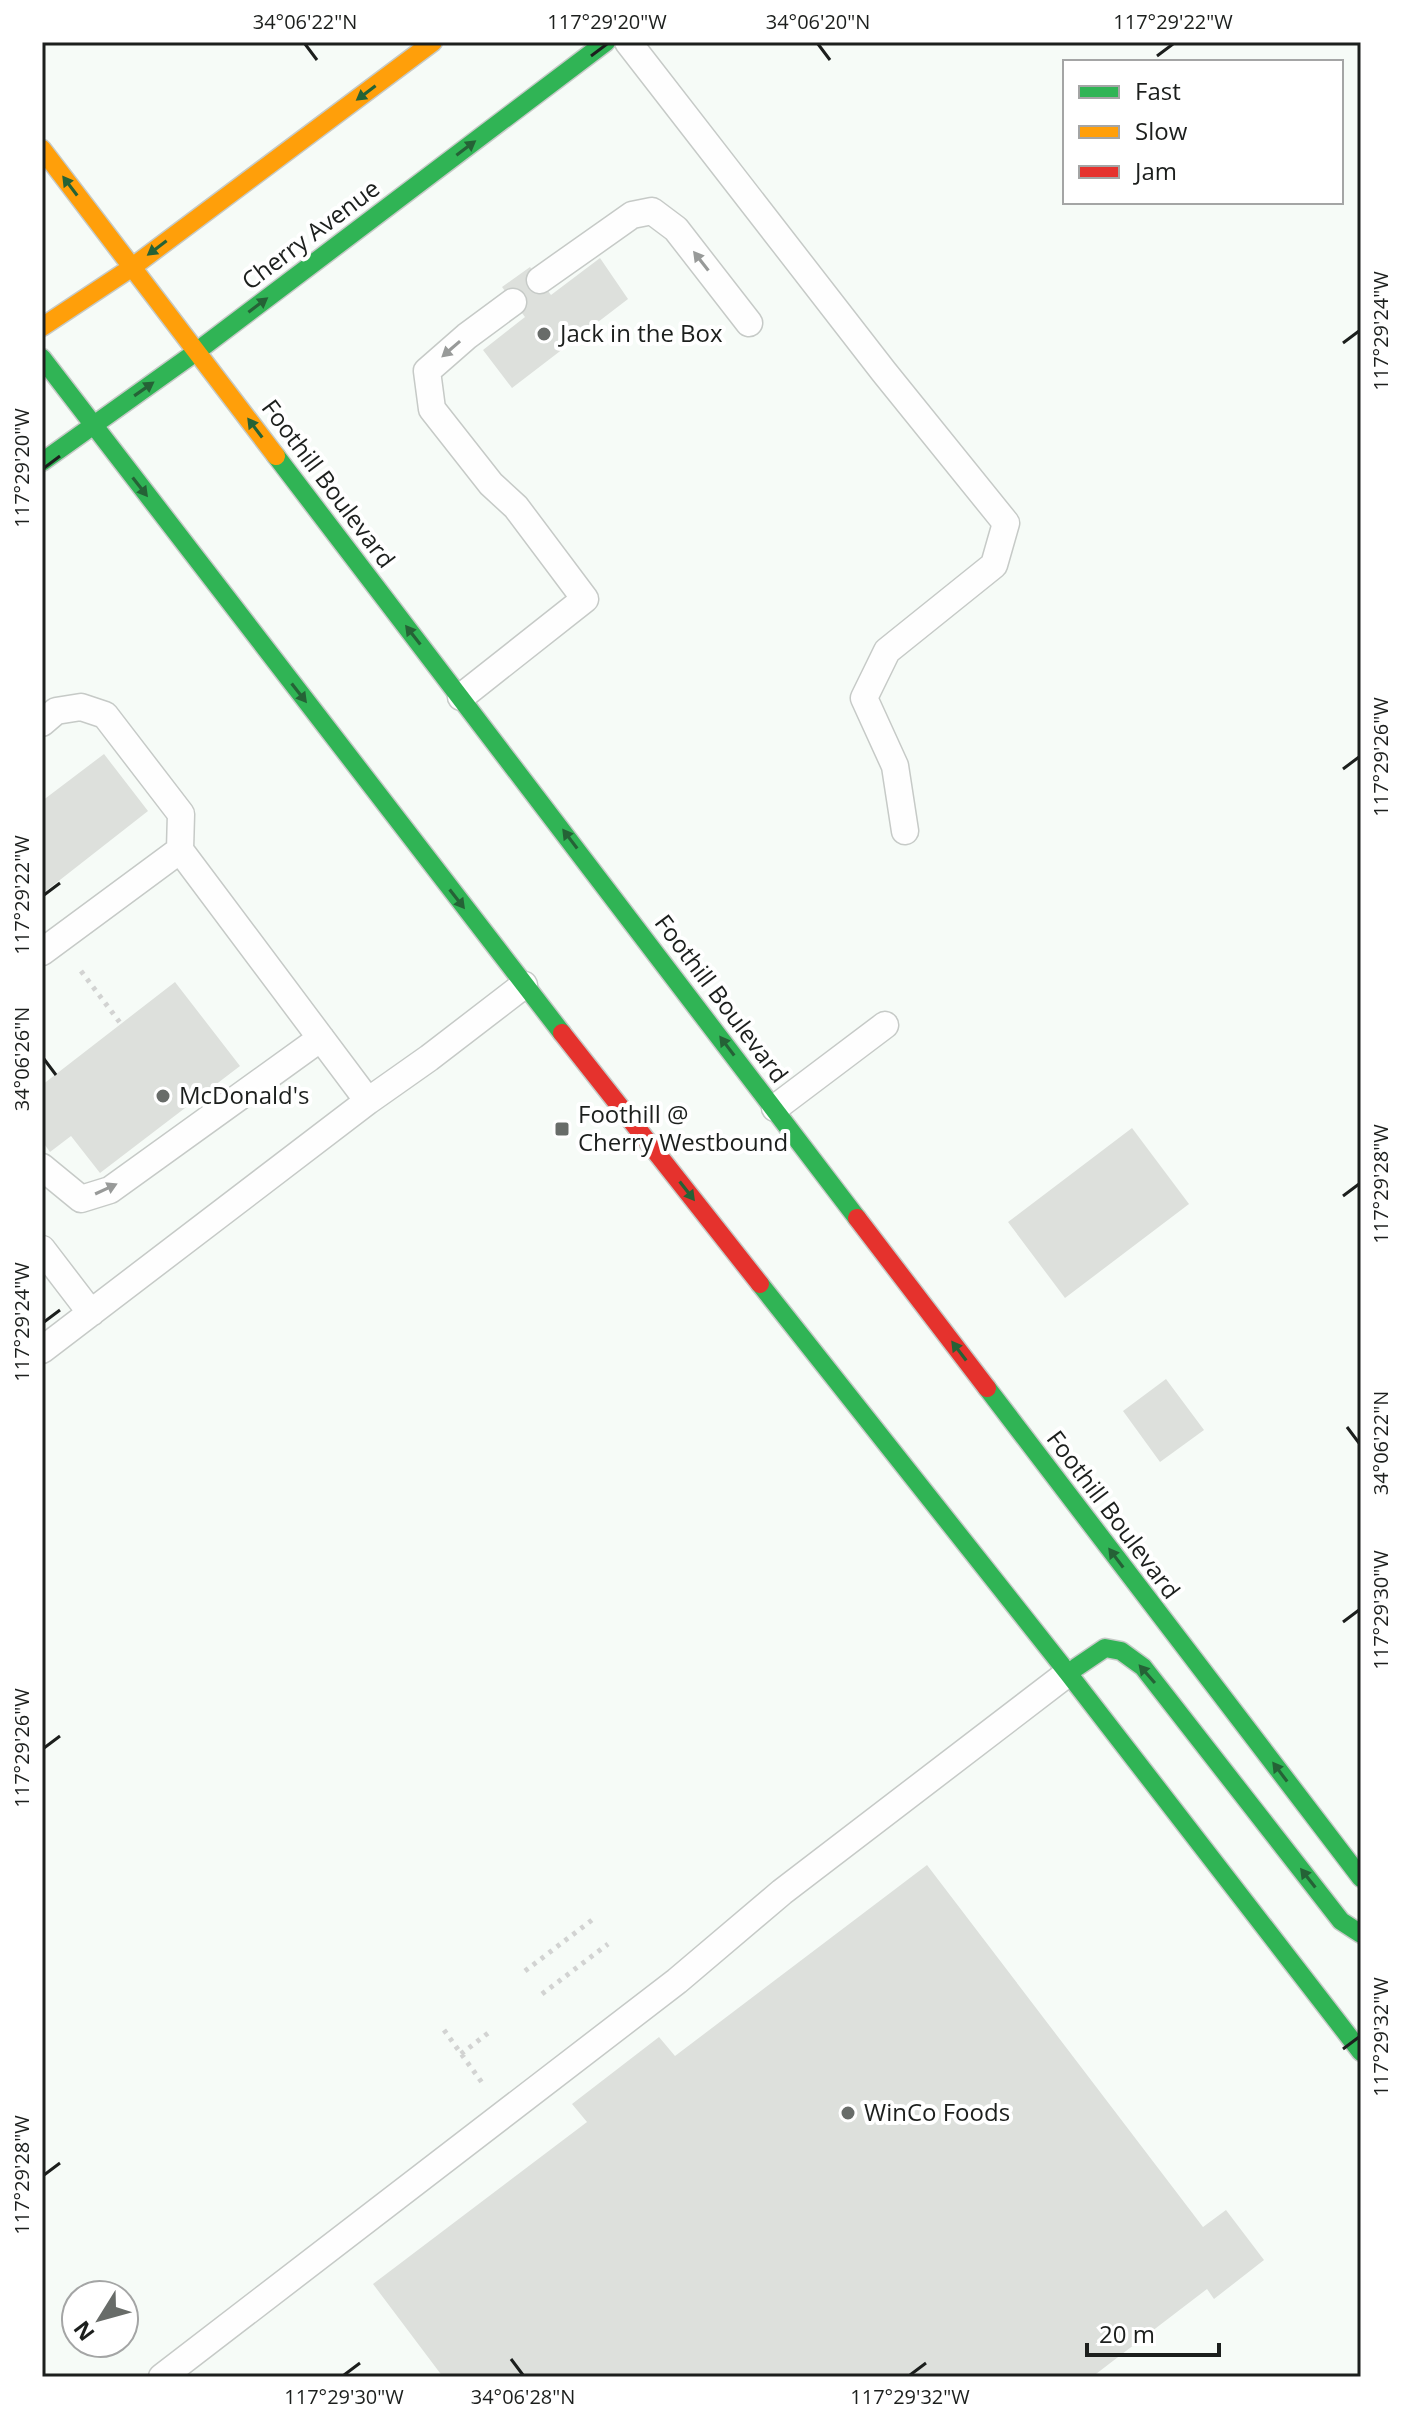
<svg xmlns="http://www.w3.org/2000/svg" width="1403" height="2419" viewBox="0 0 1403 2419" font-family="'Open Sans',sans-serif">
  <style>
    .building { fill: #dde0dc }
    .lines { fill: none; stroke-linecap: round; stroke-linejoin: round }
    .lane-casing { stroke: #c6cac7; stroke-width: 29 }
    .fast-casing { stroke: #c6cac7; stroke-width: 21 }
    .slow-casing { stroke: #c6cac7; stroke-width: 21 }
    .jam-casing { stroke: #c6cac7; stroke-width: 21 }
    .path { stroke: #d2d3d2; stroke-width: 5; stroke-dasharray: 4 6; stroke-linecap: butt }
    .lane { stroke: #fefefe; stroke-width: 26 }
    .fast { stroke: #30b455; stroke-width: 18 }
    .slow { stroke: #ff9f0a; stroke-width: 18 }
    .jam { stroke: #e5322d; stroke-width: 18 }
    .oneway { fill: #256236 }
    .oneway2 { fill: #989a99 }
    .ticks { fill: none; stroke: #1c1f1d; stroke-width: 3 }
    .poi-dot { fill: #686c69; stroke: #fff; stroke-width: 3 }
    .labels { text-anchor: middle; stroke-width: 8; stroke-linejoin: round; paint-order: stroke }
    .street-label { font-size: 24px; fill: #1c1f1d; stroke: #fff }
    .poi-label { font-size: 24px; fill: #1c1f1d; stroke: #fff; text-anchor: start }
    .neatline { fill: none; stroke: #1c1f1d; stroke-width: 3 }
    .ticks-label { font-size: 20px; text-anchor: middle; fill: #1c1f1d }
  </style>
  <rect width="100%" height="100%" fill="#f6fbf7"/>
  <path class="building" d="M600,258L628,299L512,388L483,350L525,317L502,287L530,267L551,295Z
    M104,754L148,811L42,894V801Z
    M175,982L240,1066L100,1173L71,1136L50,1152L42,1141V1085Z
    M1132,1128L1189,1204L1065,1298L1008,1222Z
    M1166,1379L1204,1430L1160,1462L1123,1411Z
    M927,1865L1203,2227L1226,2210L1264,2260L1214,2299L1207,2289L1092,2377H443L373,2284L587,2122L572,2104L659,2037L675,2056Z"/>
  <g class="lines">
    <g class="lane-casing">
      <path id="lane" d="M628,42L884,372L1006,523L994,565L887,651L864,698L895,766L905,831
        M540,280L632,215L652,211L676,229L749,323
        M461,697L585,599L516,507L491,484L432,409L427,371L467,336L513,302
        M42,723L56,711L81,707L105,715L181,814L180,850
        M42,952L180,850L368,1101
        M775,1108L885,1025
        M42,1167L81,1199L110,1190L321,1038
        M42,1249L91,1313
        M42,1350L368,1101L429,1058L524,985
        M162,2377L677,1981L782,1892L1068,1673"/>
    </g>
    <g class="fast-casing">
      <path id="fast" d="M42,358L562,1033
        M276,456L857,1218
        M42,462L196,352L606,42
        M760,1284L1068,1673L1361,2052
        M987,1388L1361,1878
        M1068,1673L1105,1648L1121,1651L1143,1667L1341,1921L1361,1934"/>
    </g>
    <g class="slow-casing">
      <path id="slow" d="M42,149L276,456
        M42,327L131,268L433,42"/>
    </g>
    <g class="jam-casing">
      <path id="jam" d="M562,1033L760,1284
        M857,1218L987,1388"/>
    </g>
    <path class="path" d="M81,971L121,1024
      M525,1971L592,1920
      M542,1994L608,1944
      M444,2030L483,2084
      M461,2054L492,2030"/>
    <use href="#lane" class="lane"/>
    <use href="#fast" class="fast"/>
    <use href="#slow" class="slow"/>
    <use href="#jam" class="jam"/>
  </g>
  <defs><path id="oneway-solid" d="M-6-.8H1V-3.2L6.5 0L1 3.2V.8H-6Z" transform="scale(2)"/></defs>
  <g class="oneway">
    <use href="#oneway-solid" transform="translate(366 93) rotate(143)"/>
    <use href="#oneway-solid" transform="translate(466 148) rotate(-37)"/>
    <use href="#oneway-solid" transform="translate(70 186) rotate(-127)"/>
    <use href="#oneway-solid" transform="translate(157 248) rotate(143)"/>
    <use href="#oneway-solid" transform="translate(258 305) rotate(-37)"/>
    <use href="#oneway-solid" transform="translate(144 389) rotate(-35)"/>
    <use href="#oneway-solid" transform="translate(255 428) rotate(-127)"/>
    <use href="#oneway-solid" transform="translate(140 487) rotate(52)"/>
    <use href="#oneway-solid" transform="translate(413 635) rotate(-128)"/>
    <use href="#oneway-solid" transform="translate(299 693) rotate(52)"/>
    <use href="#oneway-solid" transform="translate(570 839) rotate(-127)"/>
    <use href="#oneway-solid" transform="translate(457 899) rotate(52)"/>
    <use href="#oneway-solid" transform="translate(727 1046) rotate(-127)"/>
    <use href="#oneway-solid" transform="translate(687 1191) rotate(52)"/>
    <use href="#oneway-solid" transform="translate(959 1351) rotate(-127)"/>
    <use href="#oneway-solid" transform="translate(1116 1558) rotate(-127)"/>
    <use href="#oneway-solid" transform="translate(1147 1674) rotate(-131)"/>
    <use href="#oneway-solid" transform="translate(1280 1772) rotate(-127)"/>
    <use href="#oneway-solid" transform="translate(1308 1878) rotate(-128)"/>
  </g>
  <g class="oneway2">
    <use href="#oneway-solid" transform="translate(701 261) rotate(-128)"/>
    <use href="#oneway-solid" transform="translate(451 349) rotate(139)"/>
    <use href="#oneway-solid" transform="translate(106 1189) rotate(-25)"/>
  </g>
  <path class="ticks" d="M305,44L317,60M818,44L830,60M591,56L607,44M1157,56L1173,44M1343,343L1359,331M44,468L60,456M1343,769L1359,757M44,895L60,883M44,1059L56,1075M1343,1196L1359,1184M44,1322L60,1310M1347,1427L1359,1443M1343,1622L1359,1610M44,1748L60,1736M1343,2049L1359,2037M44,2175L60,2163M511,2359L523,2375M344,2375L360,2363M910,2375L926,2363"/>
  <g class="poi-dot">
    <circle cx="544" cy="334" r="8"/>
    <circle cx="163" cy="1096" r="8"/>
    <rect x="554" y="1121" width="16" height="16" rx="4"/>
    <circle cx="848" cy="2113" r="8"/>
  </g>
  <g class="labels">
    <g class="street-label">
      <text transform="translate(311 235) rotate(-37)" y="8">Cherry Avenue</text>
      <text transform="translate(328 484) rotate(53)" y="8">Foothill Boulevard</text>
      <text transform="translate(721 999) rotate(53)" y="8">Foothill Boulevard</text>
      <text transform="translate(1113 1515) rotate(53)" y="8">Foothill Boulevard</text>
    </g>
    <g class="poi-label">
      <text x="560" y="342">Jack in the Box</text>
      <text x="179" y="1104">McDonald's</text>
      <text x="578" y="1123">Foothill @<tspan x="578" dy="28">Cherry Westbound</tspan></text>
      <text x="864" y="2121">WinCo Foods</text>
    </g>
  </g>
  <rect width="1403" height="2419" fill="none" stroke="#ffffff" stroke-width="88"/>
  <rect x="1063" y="60" width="280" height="144" fill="#ffffff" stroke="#a4a5a5" stroke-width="2"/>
  <rect x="1079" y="86" width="40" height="12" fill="#30b455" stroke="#a4a5a5" stroke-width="2"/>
  <text x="1135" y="100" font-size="24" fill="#1c1f1d">Fast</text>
  <rect x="1079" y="126" width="40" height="12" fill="#ff9f0a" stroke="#a4a5a5" stroke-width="2"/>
  <text x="1135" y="140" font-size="24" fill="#1c1f1d">Slow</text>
  <rect x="1079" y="166" width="40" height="12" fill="#e5322d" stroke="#a4a5a5" stroke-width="2"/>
  <text x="1135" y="180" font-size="24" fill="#1c1f1d">Jam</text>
  <g transform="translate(100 2319) rotate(233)"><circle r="38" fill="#ffffff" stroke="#a4a5a5" stroke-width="2"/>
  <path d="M0-6L14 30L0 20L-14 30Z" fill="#686c69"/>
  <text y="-12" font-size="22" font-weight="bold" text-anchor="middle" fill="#1c1f1d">N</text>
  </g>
  <path d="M1087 2343v12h132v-12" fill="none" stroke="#1c1f1d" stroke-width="4"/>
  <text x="1099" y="2343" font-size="24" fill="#1c1f1d" stroke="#ffffff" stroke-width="6" paint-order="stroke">20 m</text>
  <rect x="44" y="44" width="1315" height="2331" class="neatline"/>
  <g class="ticks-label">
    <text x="305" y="29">34°06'22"N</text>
    <text x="607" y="29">117°29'20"W</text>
    <text x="818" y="29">34°06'20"N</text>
    <text x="1173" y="29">117°29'22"W</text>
    <text transform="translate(1381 331) rotate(-90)" y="7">117°29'24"W</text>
    <text transform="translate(22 468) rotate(-90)" y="7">117°29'20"W</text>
    <text transform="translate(1381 757) rotate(-90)" y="7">117°29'26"W</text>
    <text transform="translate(22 895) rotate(-90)" y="7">117°29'22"W</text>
    <text transform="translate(22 1059) rotate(-90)" y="7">34°06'26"N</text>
    <text transform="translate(1381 1184) rotate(-90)" y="7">117°29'28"W</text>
    <text transform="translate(22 1322) rotate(-90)" y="7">117°29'24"W</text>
    <text transform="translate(1381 1443) rotate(-90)" y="7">34°06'22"N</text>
    <text transform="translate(1381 1610) rotate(-90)" y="7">117°29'30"W</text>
    <text transform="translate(22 1748) rotate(-90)" y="7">117°29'26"W</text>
    <text transform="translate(1381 2037) rotate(-90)" y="7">117°29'32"W</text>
    <text transform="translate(22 2175) rotate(-90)" y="7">117°29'28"W</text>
    <text x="344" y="2404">117°29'30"W</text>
    <text x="523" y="2404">34°06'28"N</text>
    <text x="910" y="2404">117°29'32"W</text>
  </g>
</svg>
